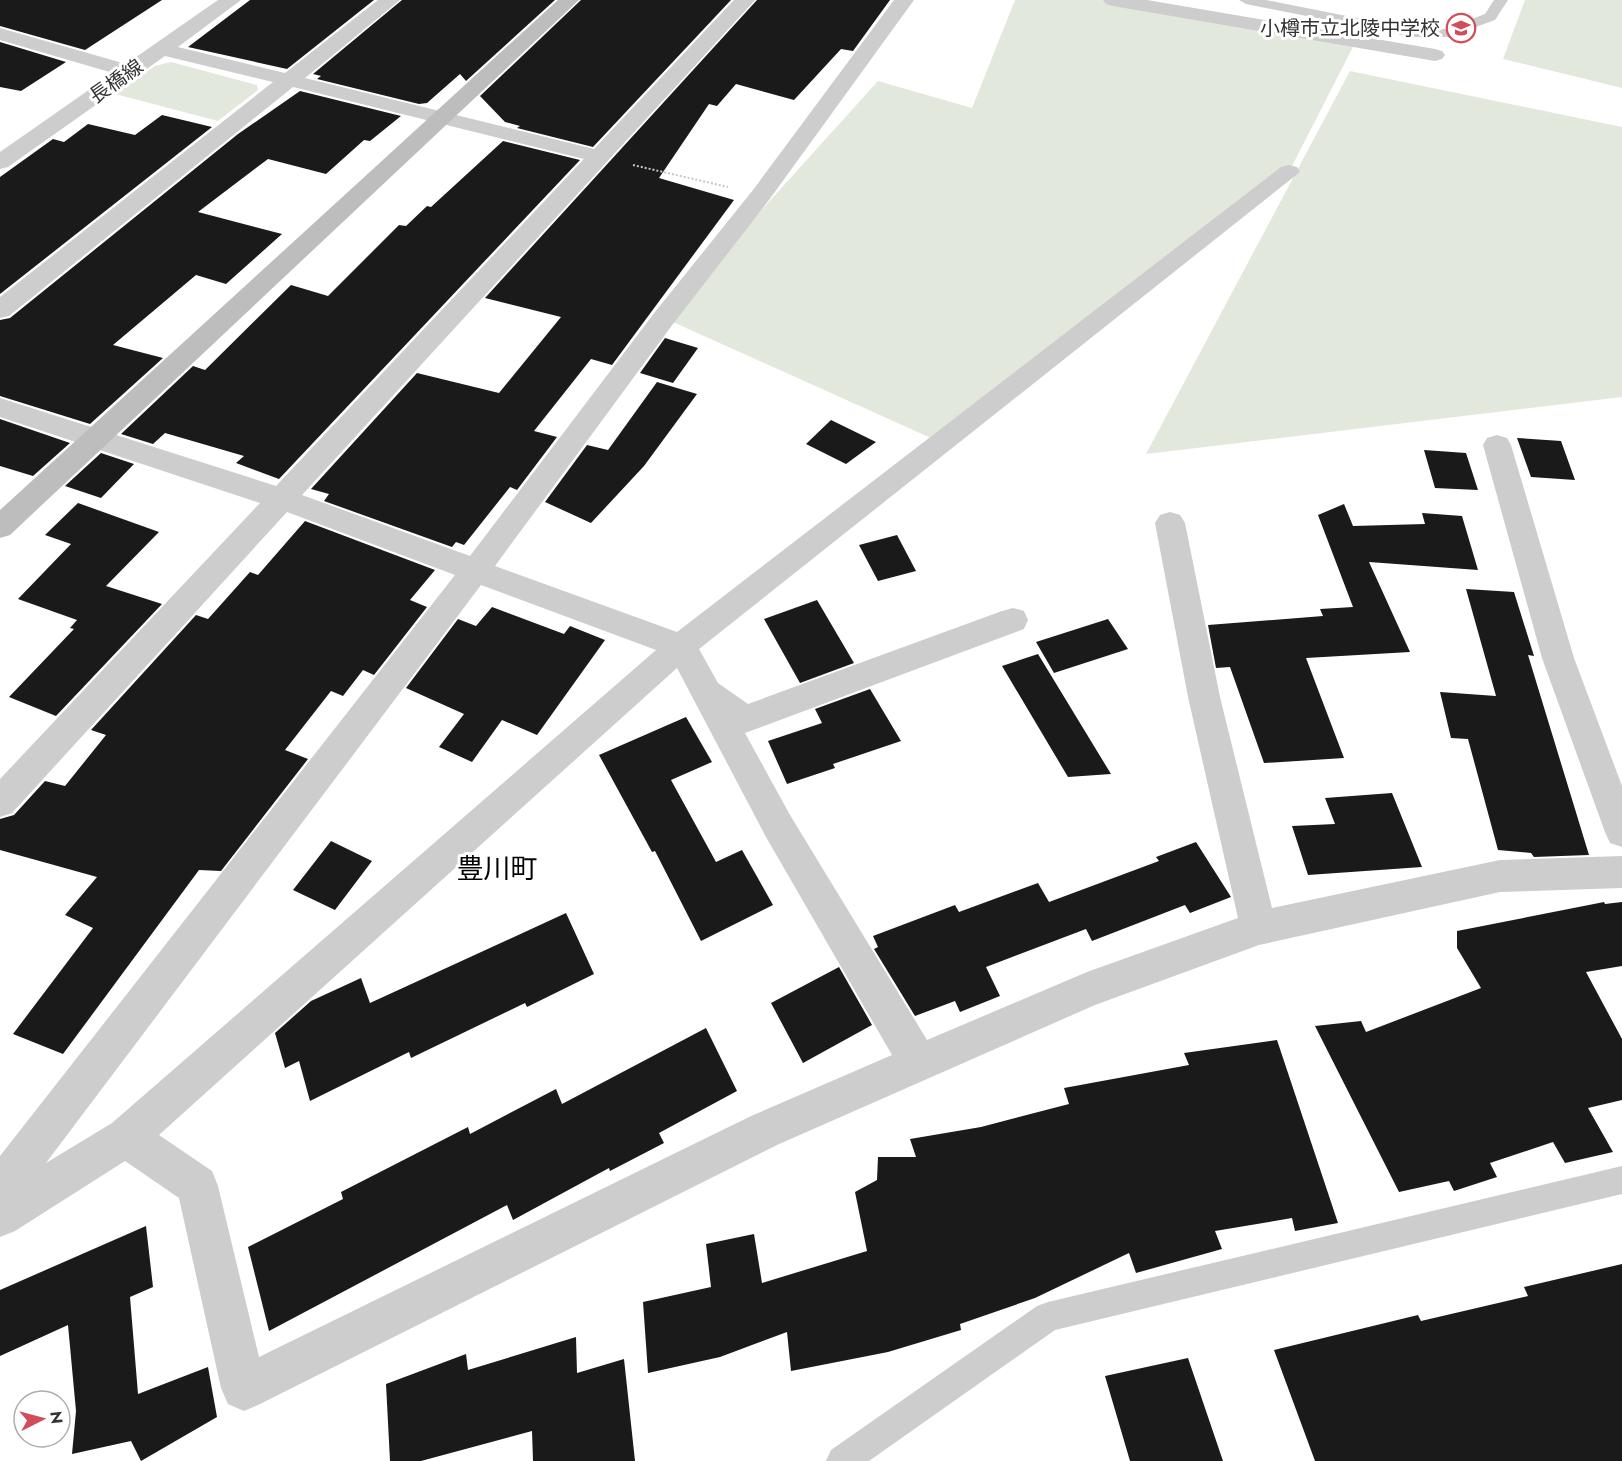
<svg xmlns="http://www.w3.org/2000/svg" width="1622" height="1461" viewBox="0 0 1622 1461" font-family="Jost,'Noto Sans JP',sans-serif">
  <style>
    .green { fill: #e3e8dd }
    .building { fill: #1a1a1a }
    .lines { fill: none; stroke-linecap: round; stroke-linejoin: round }
    .path { stroke: #c7c7c7; stroke-width: 2; stroke-dasharray: 2 2; stroke-linecap: butt }
    .lane { fill: #cdcdcd; fill-rule: evenodd }
    .street { fill: #cdcdcd; fill-rule: evenodd }
    .secondary { fill: #bdbdbd; fill-rule: evenodd }
    .labels { text-anchor: middle; stroke-width: 6; stroke-linejoin: round; paint-order: stroke }
    .far-poi-label { font-size: 20px; fill: #333; stroke: #fff; text-anchor: end }
    .far-street-label { font-size: 20px; fill: #333; stroke: #fff }
    .quarter-label { font-size: 27px; fill: #000; stroke: #fff }
  </style>
  <rect width="100%" height="100%" fill="#fff"/>
  <path class="green" d="M1015,0H1110L1356,41L1289,172L942,443L664,318L878,81L972,108Z
    M1525,0H1622V88L1503,59Z
    M171,62L257,85L258,90L218,121L115,94L155,66Z
    M1350,71L1622,127V397L1146,454Z"/>
  <path class="building" d="M0,0H162L85,50L0,26Z
    M250,0H374L287,69L188,47Z
    M402,0H555L466,81L460,74L427,103L419,104L317,79L321,76L313,74Z
    M581,0H731L593,147L517,128L520,126L505,122L480,96Z
    M757,0H890L853,51L841,49L794,100L736,84L717,106L709,104L659,178L734,200L612,365L591,359L534,431L557,437L517,490L510,487L464,545L456,542L452,547L324,501L329,494L311,489L417,373L499,393L561,317L485,298Z
    M0,42L66,62L21,91L0,87Z
    M300,91L401,116L370,141L364,140L326,174L268,159L198,212L282,234L226,284L196,275L113,345L163,358L90,424L0,396V320L10,318L238,134Z
    M162,115L212,127L0,294V177L53,139L64,142L88,124L135,135Z
    M503,141L580,160L279,479L236,463L244,456L165,433L153,444L121,434L193,366L205,370L291,285L328,296L399,225L406,226L427,206L431,207Z
    M665,338L698,348L673,383L640,373Z
    M657,382L697,394L644,466L591,523L545,502L587,445L608,450Z
    M0,419L70,443L33,476L0,466Z
    M831,420L876,442L846,464L806,444Z
    M1517,438L1561,441L1575,480L1531,477Z
    M1424,450L1466,453L1478,490L1435,488Z
    M101,453L134,464L101,498L65,486Z
    M78,503L159,532L106,586L162,604L56,716L9,697L74,629L70,628L77,620L18,599L71,544L45,535Z
    M1344,504L1353,526L1425,524L1422,513L1462,516L1478,570L1369,562L1410,652L1306,658L1344,758L1264,763L1230,667L1216,668L1208,625L1323,616L1320,609L1353,607L1318,515Z
    M305,521L435,570L410,600L427,607L374,675L363,670L343,696L331,691L285,750L308,759L221,871L199,870L63,1054L13,1034L93,928L65,915L97,877L0,850V819L14,815L45,781L65,786L106,735L91,730L196,615L208,619L250,572L258,575Z
    M897,535L916,571L878,581L859,545Z
    M1466,589L1514,592L1534,656L1528,655L1589,855L1534,857L1531,853L1498,850L1468,739L1451,738L1440,692L1496,696Z
    M817,600L854,663L800,683L764,619Z
    M492,607L564,634L570,626L605,640L537,735L502,720L472,762L439,747L464,714L406,688L458,619L476,626Z
    M1108,619L1128,649L1054,673L1036,642Z
    M1038,654L1111,774L1068,777L1002,666Z
    M870,689L901,741L833,764L835,768L787,784L768,741L822,723L815,709Z
    M686,717L712,762L671,780L716,862L742,850L773,905L701,941L655,851L652,852L599,755Z
    M1392,793L1422,867L1308,875L1292,826L1335,824L1325,798Z
    M331,841L372,861L335,910L293,890Z
    M1196,842L1231,897L1190,913L1185,905L1092,941L1086,929L986,967L1000,996L960,1012L955,1001L915,1016L874,949L878,947L873,936L955,905L959,912L1038,883L1049,902L1159,861L1156,857Z
    M1604,902L1605,904L1622,902V966L1586,972L1622,1039V1100L1588,1108L1613,1152L1565,1163L1553,1142L1490,1163L1497,1177L1454,1191L1449,1181L1399,1192L1315,1026L1361,1021L1366,1032L1481,988L1457,948V931Z
    M566,913L594,974L527,1007L525,1003L411,1058L409,1052L310,1101L299,1061L285,1068L275,1033L311,1001L361,978L370,1003Z
    M839,967L872,1025L803,1063L771,1003Z
    M706,1028L737,1091L659,1133L664,1143L610,1171L609,1168L513,1220L507,1205L269,1331L248,1247L343,1199L341,1192L468,1127L470,1134L556,1089L562,1104Z
    M1277,1040L1338,1223L1295,1231L1292,1218L1215,1231L1222,1249L1136,1273L1129,1253L1035,1298L960,1324L961,1330L888,1352L791,1371L787,1332L720,1357L648,1373L643,1302L711,1287L706,1244L754,1234L762,1283L867,1251L855,1192L877,1180L878,1157H916L910,1139L981,1127L1069,1104L1064,1088L1189,1065L1184,1053Z
    M146,1226L153,1287L130,1297L138,1394L208,1367L217,1417L141,1461L131,1441L72,1454L76,1411L68,1325L0,1356V1290Z
    M1622,1264V1461H1315L1274,1350L1418,1315L1421,1321L1528,1296L1524,1287Z
    M576,1337L577,1373L624,1359L635,1461H533L532,1431L421,1461H390L386,1384L466,1354L468,1370Z
    M1188,1358L1223,1461H1130L1105,1376Z"/>
  <g class="lines">
    <path class="path" d="M633,165L728,187"/>
    <path class="lane" d="M1239,0H1266L1412,29H1446L1485,14L1494,0H1508L1495,20L1448,37H1412L1246,4Z
      M1622,1166V1194L1055,1330L869,1461H826L831,1450L1037,1306L1048,1302Z"/>
    <path class="street" d="M218,0H241L178,47L285,73L378,0H400L305,78L594,149L734,0H755L302,495L470,556L655,312L753,190L894,0H914L769,200L673,324L495,566L677,632L1281,167L1289,165L1297,167L1300,172L699,649L718,683L748,704L1002,611L1013,608L1024,611L1028,620L1024,629L745,733L790,815L927,1040L1087,972L1238,918L1188,697L1155,523L1160,515L1170,512L1180,515L1185,523L1220,697L1272,908L1500,860L1622,856V888L1500,892L1259,945L1095,1005L777,1145L260,1404L244,1411L228,1404L221,1388L179,1198L125,1161L15,1231L0,1237V1156L455,575L287,512L12,813L0,817V779L260,503L0,417V398L276,486L584,159L293,87L9,316L0,318V297L273,82L165,56L8,167L0,169V152L113,73L0,40V28L126,64ZM481,585L656,650L112,1123L46,1163ZM677,668L766,837L892,1055L749,1117L259,1357L218,1186L212,1171L159,1135Z
      M1103,0H1147L1435,49L1442,51L1445,55L1442,59L1435,61L1113,6L1106,4Z
      M1497,435L1507,438L1511,445L1574,658L1622,786V847L1610,843L1605,832L1542,658L1483,445L1487,438Z"/>
    <path class="secondary" d="M558,0H579L10,535L0,538V510Z"/>
  </g>
  <defs>
    <g id="school-ring" transform="scale(1.5)"><circle r="9.5" fill="#fff" stroke="#d14d5b" stroke-width="1.5"/><path d="M0-5L7-2L0 1L-7-2ZM-4 1L0 2.5L4 1V4Q0 6-4 4Z" fill="#d14d5b"/></g>
  </defs>
  <g fill-rule="evenodd">
    <use href="#school-ring" x="1461" y="28"/>
  </g>
  <g class="labels">
    <g class="far-poi-label">
      <text x="1440" y="35">小樽市立北陵中学校</text>
    </g>
    <g class="far-street-label">
      <text transform="translate(116 81) rotate(-35)" y="7">長橋線</text>
    </g>
    <g class="quarter-label">
      <text x="497" y="878">豊川町</text>
    </g>
  </g>
  <g transform="translate(42 1419) rotate(84)"><circle r="28" fill="#ffffff" stroke="#adadad" stroke-width="1.5"/>
  <path d="M0-4.5L10 22L0 15L-10 22Z" fill="#d14d5b"/>
  <text y="-9" font-size="16" font-weight="bold" text-anchor="middle" fill="#333333">N</text>
  </g>
</svg>
